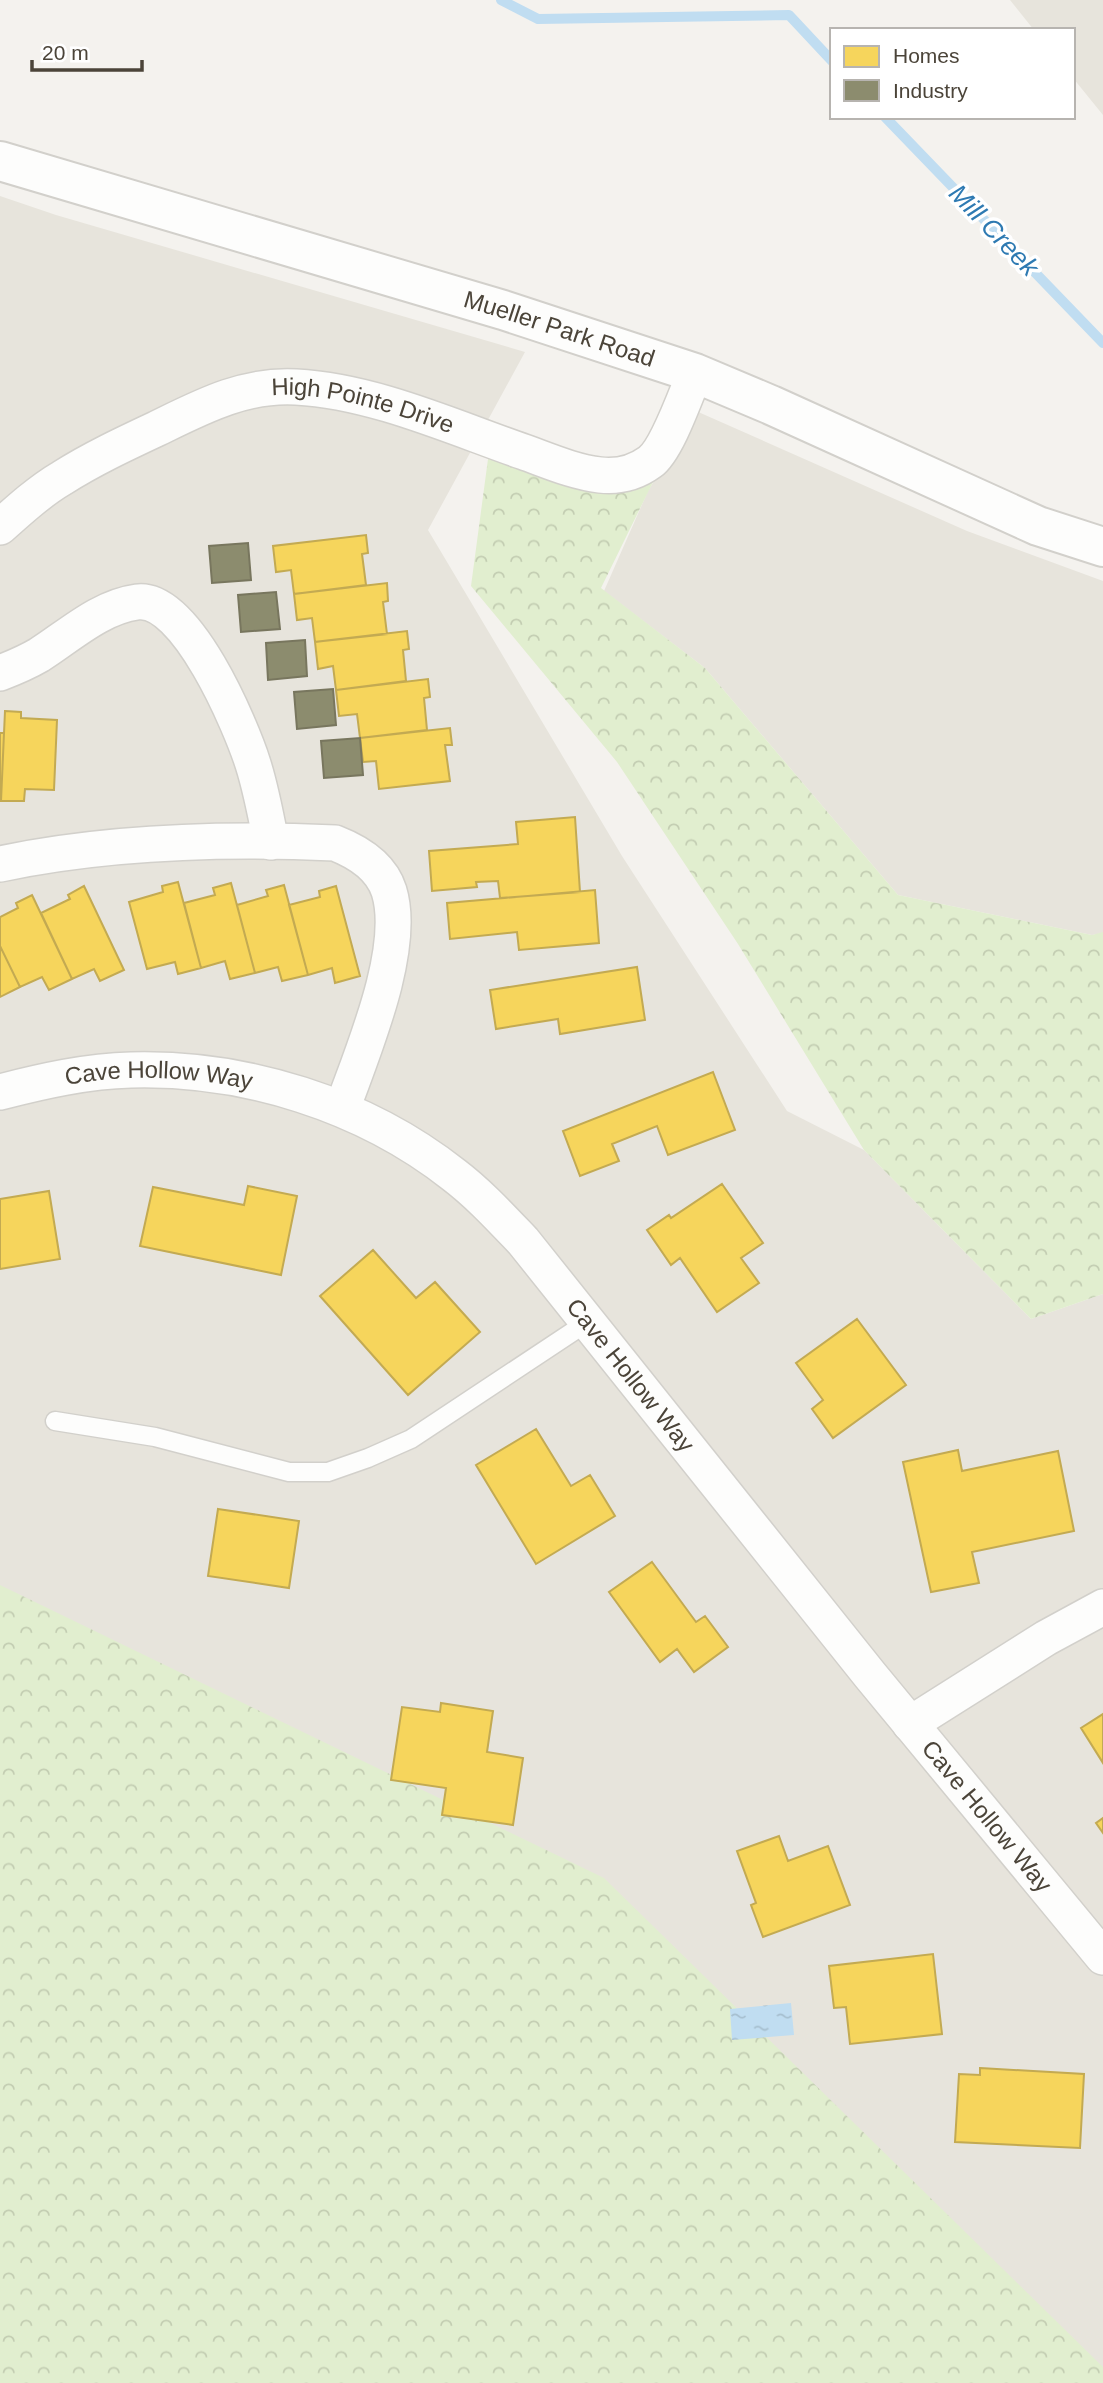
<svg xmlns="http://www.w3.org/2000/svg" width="1103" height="2383" viewBox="0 0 1103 2383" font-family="Helvetica,sans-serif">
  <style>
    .residential { fill: #e7e4dc }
    .forest { fill: url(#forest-crowns) }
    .water { fill: url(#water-ripples) }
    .homes { fill: #f6d55c; stroke: #c3aa52; stroke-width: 2 }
    .industry { fill: #8c8c6e; stroke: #78765e; stroke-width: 2 }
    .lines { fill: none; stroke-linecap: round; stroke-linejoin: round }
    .stream { stroke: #c0ddf1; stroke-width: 10 }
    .service-casing { stroke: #d2d0cb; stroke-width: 21 }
    .minor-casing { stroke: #d2d0cb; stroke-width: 38 }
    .tertiary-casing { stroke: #d2d0cb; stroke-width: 42 }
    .service { stroke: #fdfdfc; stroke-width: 18 }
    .minor { stroke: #fdfdfc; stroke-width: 35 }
    .tertiary { stroke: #fdfdfc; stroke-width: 38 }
    .labels { text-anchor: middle; stroke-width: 7; stroke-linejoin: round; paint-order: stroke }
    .street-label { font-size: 24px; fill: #4b4439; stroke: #fff }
    .water-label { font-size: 26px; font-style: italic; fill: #2e7ab2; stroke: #fff }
  </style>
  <defs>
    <pattern id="forest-crowns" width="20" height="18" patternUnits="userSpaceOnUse" patternTransform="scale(1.75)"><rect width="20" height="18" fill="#e1eecf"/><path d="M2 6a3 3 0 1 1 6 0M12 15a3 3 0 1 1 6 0" fill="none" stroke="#c3cdb2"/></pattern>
    <pattern id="water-ripples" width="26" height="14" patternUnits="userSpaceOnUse" patternTransform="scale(1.75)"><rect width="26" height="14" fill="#c0ddf1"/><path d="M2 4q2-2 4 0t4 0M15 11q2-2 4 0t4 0" fill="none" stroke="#a6bfcf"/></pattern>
  </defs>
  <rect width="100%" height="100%" fill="#f4f2ee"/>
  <path class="residential" d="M1010,0H1103V115L1073,78V30H1034Z
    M0,196L56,215L525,352L428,530L622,856L787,1111L864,1150L1031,1319L1103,1294V2383H0Z
    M696,411L967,531L1103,581V933L1092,935L898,895L705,668L604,591L648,491Z"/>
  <path class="forest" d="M488,459L653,482L601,588L705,668L898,895L1092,935L1103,932V1294L1031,1319L864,1150L738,944L617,762L471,586Z
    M0,1585L604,1878L1103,2367V2383H0Z"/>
  <path class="water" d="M791,2003L794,2035L732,2040L730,2009Z"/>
  <path class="homes" d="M366,535L368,553L362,554L366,585L294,594L291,570L276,572L273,546Z
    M387,583L388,601L383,602L387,634L315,642L312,618L297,620L294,594Z
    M407,631L409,649L403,650L406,681L336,690L333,666L318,669L315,642Z
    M428,679L430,697L424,698L427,730L360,738L357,714L339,716L336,690Z
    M5,711L21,712V718L57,720L54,790L25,789L24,801H1Z
    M450,728L452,745H445L450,781L379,789L376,761L363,762L360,738Z
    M0,733H4L1,801H0Z
    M575,817L580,892L500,898L498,881L476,882L477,887L432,891L429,851L518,844L516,822Z
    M178,882L201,968L178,974L175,962L147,969L129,902L163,892L162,886Z
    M231,883L255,973L230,979L225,961L201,968L184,903L215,895L213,888Z
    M284,885L308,975L282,981L278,967L255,973L237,905L268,896L266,890Z
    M84,886L124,970L100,981L94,969L72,979L41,913L70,899L68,895Z
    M336,886L360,976L335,983L332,968L308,975L289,905L320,897L319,891Z
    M595,890L599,943L519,950L517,932L450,939L447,903Z
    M32,895L72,979L49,990L42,977L20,987L0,946V917L18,908L16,903Z
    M0,946L20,987L0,997Z
    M637,967L645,1020L560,1034L558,1019L496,1029L490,990Z
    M713,1072L735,1130L668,1155L657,1126L612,1144L619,1161L580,1176L563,1131Z
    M722,1184L763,1243L741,1258L759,1283L717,1312L680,1258L671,1265L647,1230L669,1215L671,1218Z
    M248,1186L297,1196L281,1275L140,1246L153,1187L244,1205Z
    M49,1191L60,1259L0,1269V1199Z
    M373,1250L416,1298L435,1282L480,1332L408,1395L320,1296Z
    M857,1319L906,1385L833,1438L812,1409L823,1400L796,1363Z
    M536,1429L571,1486L590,1475L615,1516L536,1564L476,1465Z
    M958,1450L962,1471L1058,1451L1074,1531L972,1552L979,1583L931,1592L903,1462Z
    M218,1509L299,1521L289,1588L208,1576Z
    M652,1562L696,1622L705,1616L728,1647L694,1672L677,1649L660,1662L609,1592Z
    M441,1703L493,1711L487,1752L523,1758L513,1825L442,1815L446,1788L391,1780L402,1707L440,1712Z
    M1103,1714V1763L1081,1728Z
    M1103,1818V1833L1096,1823Z
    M779,1836L788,1861L828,1846L850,1905L763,1937L751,1905L756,1903L737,1851Z
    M933,1954L942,2034L850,2044L846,2007L834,2008L829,1966Z
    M980,2068L1084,2074L1080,2148L955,2142L959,2074L980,2075Z"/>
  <path class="industry" d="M248,543L251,580L212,583L209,546Z
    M276,592L280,629L241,632L238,595Z
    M305,640L307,676L268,680L266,643Z
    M333,689L336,725L297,729L294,692Z
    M360,738L363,775L324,778L321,741Z"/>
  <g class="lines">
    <path class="stream" d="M501,0L538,19L789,15L832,61
      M885,117L1103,343"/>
    <g class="service-casing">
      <path id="service" d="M55,1421L155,1437L289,1472H328L368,1458L411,1439L589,1321"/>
    </g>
    <g class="minor-casing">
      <g id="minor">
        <path id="s1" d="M0,527C20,509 40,491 62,478C92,459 124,444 156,429C201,407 244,384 296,387C373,391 452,427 524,452C549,461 574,472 600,475C618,477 635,473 650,462C667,450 686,394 695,373"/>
        <path d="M0,673C13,668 27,662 39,655C69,636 100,607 137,602C186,595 241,726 253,764C261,789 266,816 271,842"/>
        <path d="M0,864C110,841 223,838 335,843C358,852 381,866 389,891C407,949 362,1053 342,1109"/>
        <path id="s2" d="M0,1092C43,1081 87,1071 131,1070C245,1067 364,1104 454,1175C479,1194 501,1218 523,1241L870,1675L1103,1957"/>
        <path d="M910,1724L1046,1638L1103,1607"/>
      </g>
    </g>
    <g class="tertiary-casing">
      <g id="tertiary">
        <path id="s3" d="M0,161L503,310L695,373L771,405L1038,526L1103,547"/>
      </g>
    </g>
    <use href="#service" class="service"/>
    <use href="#minor" class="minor"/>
    <use href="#tertiary" class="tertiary"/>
  </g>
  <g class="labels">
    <g class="street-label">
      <text dy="8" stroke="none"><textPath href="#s3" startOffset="584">Mueller Park Road</textPath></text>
      <text dy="8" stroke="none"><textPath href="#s1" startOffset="402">High Pointe Drive</textPath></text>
      <text dy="8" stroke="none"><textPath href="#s2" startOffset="161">Cave Hollow Way</textPath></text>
      <text dy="8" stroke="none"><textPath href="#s2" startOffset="747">Cave Hollow Way</textPath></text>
      <text dy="8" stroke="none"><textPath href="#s2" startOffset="1314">Cave Hollow Way</textPath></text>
    </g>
    <g class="water-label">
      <text transform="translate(994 230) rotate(46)" y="9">Mill Creek</text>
    </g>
  </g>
  <rect x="830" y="28" width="245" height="91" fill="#ffffff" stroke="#b7b4b0" stroke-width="2"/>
  <rect x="844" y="46" width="35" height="21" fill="#f6d55c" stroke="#b7b4b0" stroke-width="2"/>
  <text x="893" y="63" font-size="21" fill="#4b4439">Homes</text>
  <rect x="844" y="80" width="35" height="21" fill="#8c8c6e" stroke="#b7b4b0" stroke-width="2"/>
  <text x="893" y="98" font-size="21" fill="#4b4439">Industry</text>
  <path d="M32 60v10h110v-10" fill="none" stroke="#4b4439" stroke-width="3.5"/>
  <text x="42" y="60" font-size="21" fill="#4b4439" stroke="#ffffff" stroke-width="5" paint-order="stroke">20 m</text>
</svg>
